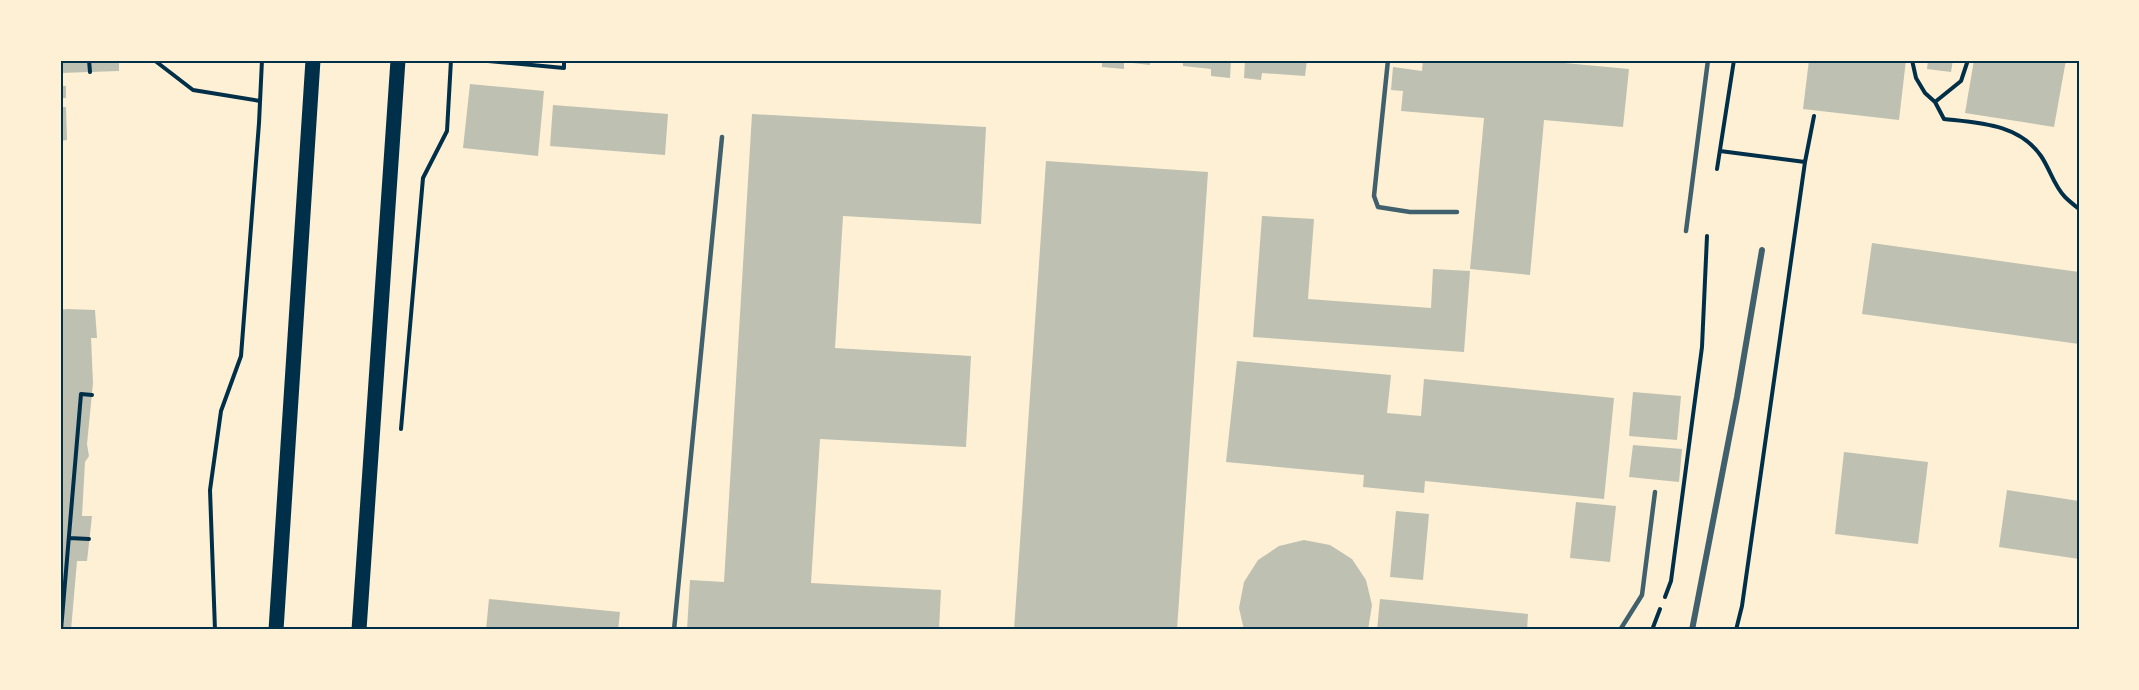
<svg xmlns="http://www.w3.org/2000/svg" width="2139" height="690" viewBox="0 0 2139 690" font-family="'Source Sans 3',sans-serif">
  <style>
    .building { fill: #bec0b2 }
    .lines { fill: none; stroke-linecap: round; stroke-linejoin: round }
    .path { stroke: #003049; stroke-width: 4 }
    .service { stroke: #3f606c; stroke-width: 4.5 }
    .minor { stroke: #3f606c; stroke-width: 6 }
    .primary { stroke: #003049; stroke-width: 15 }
    .neatline { fill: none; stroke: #003049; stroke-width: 2 }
  </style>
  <rect width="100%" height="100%" fill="#fdf0d5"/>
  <path class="building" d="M60,60H119V71L60,73Z
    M1102,60H1164V63L1150,62V65L1124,62V69L1102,67Z
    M1170,60H1231L1230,78L1211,76V69L1183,66V63H1169Z
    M1245,60H1307L1305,76L1262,73L1261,80L1244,78Z
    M1423,60H1532L1629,69L1623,127L1544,120L1530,275L1470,269L1484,118L1401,111L1403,91L1391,90L1393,67L1422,71Z
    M1809,60H1906L1899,120L1803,109Z
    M1928,60H1953L1951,72L1927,69Z
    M1974,60H2066L2054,127L1965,113Z
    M470,84L544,91L538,156L463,148Z
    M60,86H66V98H63V107H66L67,140L60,141Z
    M553,105L668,114L665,155L550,146Z
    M752,114L986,127L981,224L843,216L835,348L971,356L966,447L820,439L811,583L941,590L939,630H687L690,580L724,582Z
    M1046,161L1208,172L1177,630H1014Z
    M1262,216L1314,219L1308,299L1431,308L1433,269L1470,271L1464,352L1253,337Z
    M1872,243L2079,272V344L1862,314Z
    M67,309L95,310L97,338H91L93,383L87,444L89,456L85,462L82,516H92L87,561H77L71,630H60V310Z
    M1237,361L1391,375L1387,413L1421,416L1424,379L1614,398L1604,499L1425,481L1424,493L1363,487L1364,475L1226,462Z
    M1633,392L1681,396L1677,440L1629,436Z
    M1633,445L1682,449L1679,482L1629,477Z
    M1844,452L1928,462L1918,544L1835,534Z
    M2007,490L2079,501V559L1999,547Z
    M1576,502L1616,506L1610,562L1570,558Z
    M1396,511L1429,514L1423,580L1390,577Z
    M1304,540L1330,545L1352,559L1366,580L1372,605L1368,630H1244L1239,608L1244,582L1258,560L1279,546Z
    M489,599L620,612L618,630H486Z
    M1380,599L1528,614L1527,630H1377Z"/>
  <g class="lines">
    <path class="path" d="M89,60L90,72
      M154,60L193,90L260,101
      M477,60L564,68V60
      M1912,60L1916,78L1925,93L1935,102L1944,119C1980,123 2019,124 2041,156C2050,169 2054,186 2065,197C2069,201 2074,205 2079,209
      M1935,102L1961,81L1968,60
      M1720,151L1805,162L1742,606L1736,630
      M1805,162L1814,116
      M1717,169L1734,60
      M401,429L423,178L447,131L451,60
      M69,538L89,539
      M1665,597L1671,581L1702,347L1707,236
      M61,630L81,394L92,395
      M215,630L210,490L221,411L241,356L259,123L262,60
      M1652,630L1660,609"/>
    <path class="service" d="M1388,60L1374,196L1378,207L1410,212H1457
      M1686,231L1708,60
      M674,630L722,137
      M1620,630L1642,595L1655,492"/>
    <path class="minor" d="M1692,630L1737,397L1762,250"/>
    <path class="primary" d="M276,630L313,60
      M359,630L398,60"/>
  </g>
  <rect width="2139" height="690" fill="none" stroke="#fdf0d5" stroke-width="123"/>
  <rect x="62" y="62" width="2016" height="566" class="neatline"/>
</svg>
